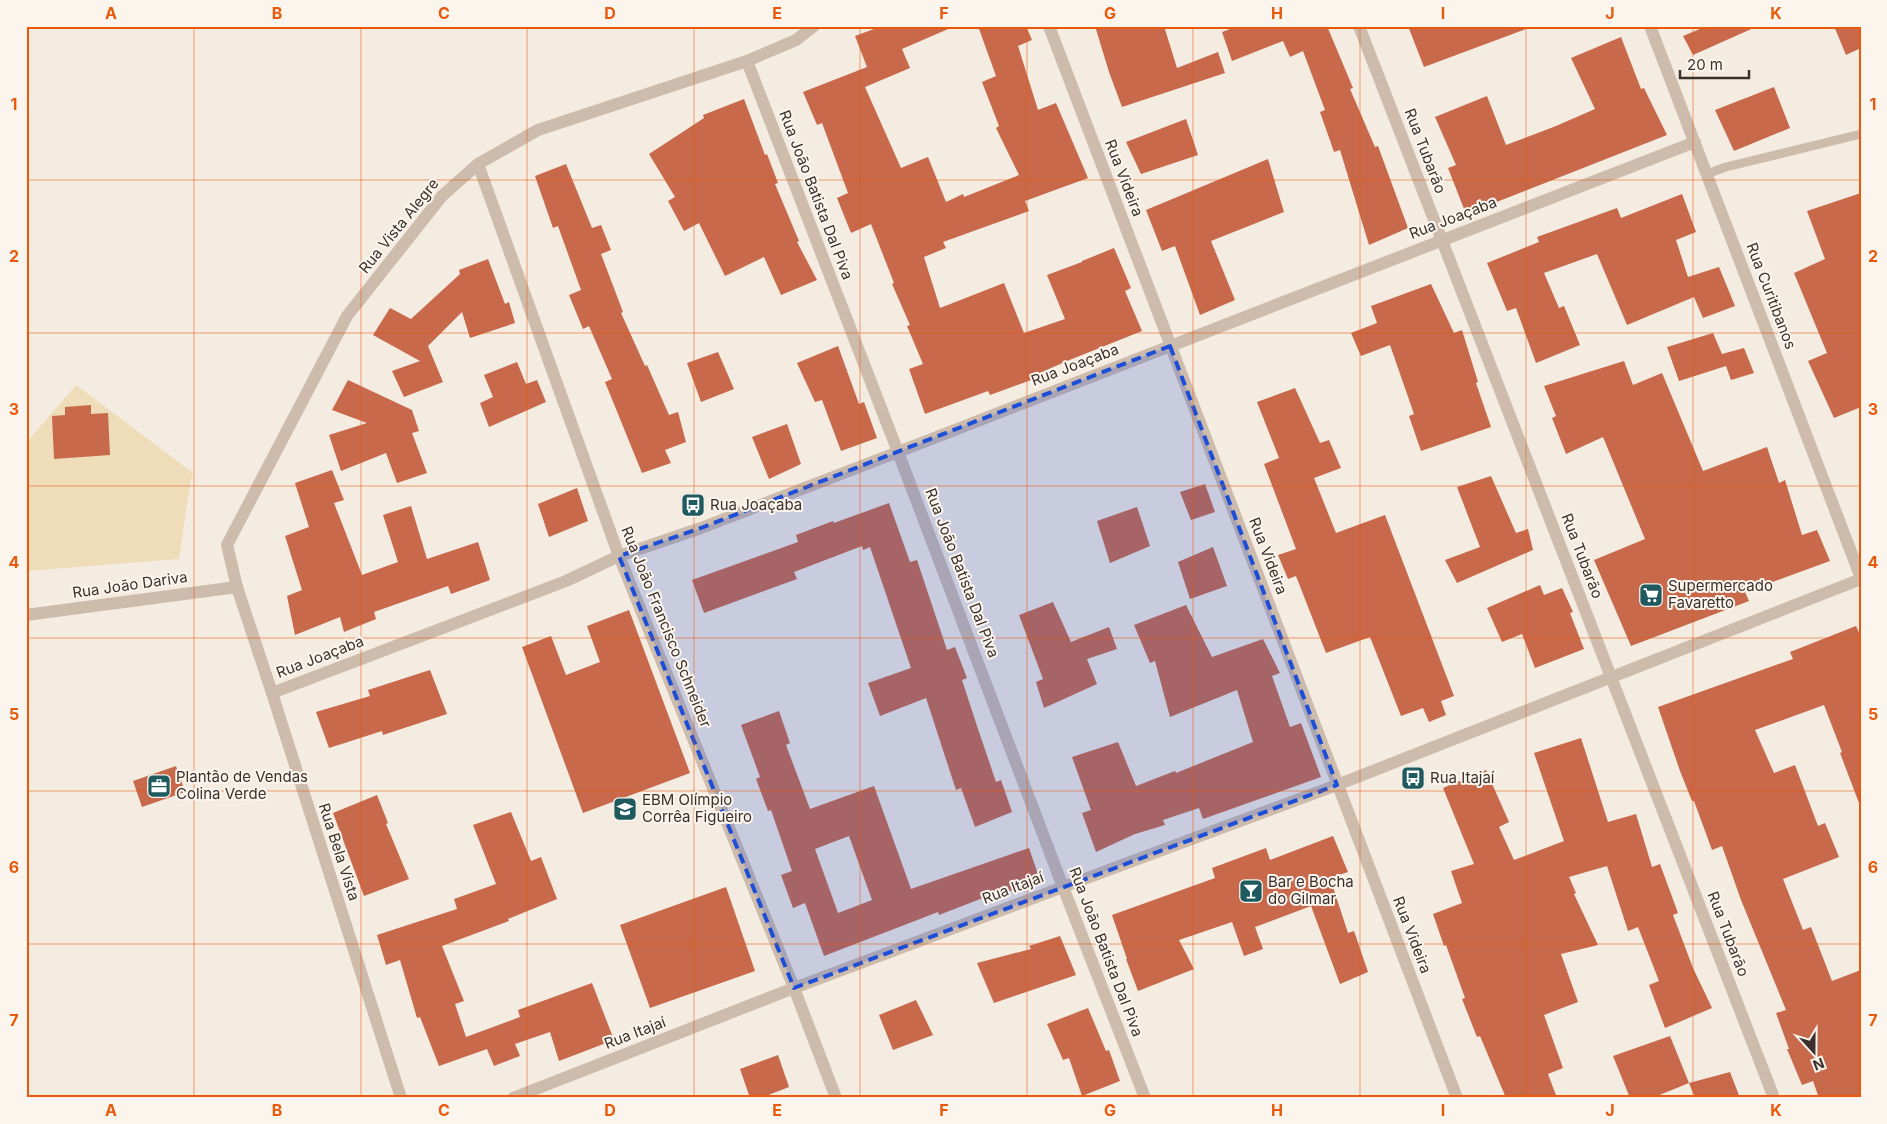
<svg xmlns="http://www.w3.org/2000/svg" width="1887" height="1124" viewBox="0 0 1887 1124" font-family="Inter,sans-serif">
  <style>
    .sand { fill: #efdcb8 }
    .building { fill: #c8694b; fill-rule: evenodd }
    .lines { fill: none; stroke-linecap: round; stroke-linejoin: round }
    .service { stroke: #cdbbac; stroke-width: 9 }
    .minor { stroke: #cdbbac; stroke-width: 12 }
    .tertiary { stroke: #cdbbac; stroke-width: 12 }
    .marked { fill: #1d4ed8; fill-opacity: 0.2; stroke: #1d4ed8; stroke-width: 4; stroke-dasharray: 10 6; stroke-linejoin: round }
    .grid { fill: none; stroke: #e8590c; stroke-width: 1; stroke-opacity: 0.55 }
    .labels { text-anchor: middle; stroke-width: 4; stroke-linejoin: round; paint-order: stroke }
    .street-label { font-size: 15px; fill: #3b302b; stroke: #fbf5ee }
    .poi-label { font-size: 15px; fill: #3b302b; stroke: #fbf5ee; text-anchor: start }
    .neatline { fill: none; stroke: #e8590c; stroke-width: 2 }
    .grid-label { font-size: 16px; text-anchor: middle; font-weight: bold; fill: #e8590c }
  </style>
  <rect width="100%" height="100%" fill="#f4ebe1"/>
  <path class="sand" d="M76,385L193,473L190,484L179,559L26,571V443Z"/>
  <path class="building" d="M882,26H955L902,49L910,68L865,87L901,168L928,157L946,202L963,194L964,197L1019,175L996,128L999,126L982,82L996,76L978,26H1026L1032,40L1018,46L1038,110L1056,103L1088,178L1025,201L1029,211L943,242L946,248L924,257L940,308L1004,283L1024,333L1065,319L1047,275L1082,262V261L1114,248L1131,288L1125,291L1142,331L1067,361L1033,376L1034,379L990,395L988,391L925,414L909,369L923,364L907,326L910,325L892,284L894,283L871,224L851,233L837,198L848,193L822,123L817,125L803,92L867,67L855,36Z
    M1095,26H1164L1177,68L1218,52L1225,73L1122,107L1109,72Z
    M1238,26H1327L1353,88L1350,89L1375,147L1378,146L1408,228L1369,245L1340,150L1334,152L1320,112L1325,110L1303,51L1290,57L1283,41L1232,61L1222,32Z
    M1408,26H1529V28L1424,67Z
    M1707,26H1758L1693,55L1683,36Z
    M1834,26H1861V48L1846,55Z
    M1621,37L1641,89L1644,88L1667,135L1466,214L1448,168L1456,165L1435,117L1487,96L1506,145L1556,126L1595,109L1571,58Z
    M1774,87L1790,128L1734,151L1715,110Z
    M744,99L765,155L767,154L778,183L775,184L799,241L797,242L817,280L781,295L764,257L725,276L699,223L684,231L668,201L675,197L649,154L704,118L703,115Z
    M1186,119L1198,155L1141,174L1126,142Z
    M1268,159L1284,212L1211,241L1235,300L1200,315L1175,246L1162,251L1146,210Z
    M566,164L592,228L601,225L611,250L601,254L623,312L621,313L645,366L647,365L669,415L678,412L686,442L665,450L671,463L642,473L605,382L612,379L589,326L583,329L569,295L581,290L558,226L553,228L535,176Z
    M1861,193V407L1834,418L1808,361L1827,353L1794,273L1825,259L1807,211Z
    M1682,194L1696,232L1676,240L1688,277L1719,267L1735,306L1703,318L1694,297L1627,325L1597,254L1544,273L1559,308L1564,306L1580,345L1536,363L1516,308L1507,311L1487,263L1539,242L1537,237L1617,208L1621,218Z
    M488,259L505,304L509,302L515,323L470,338L462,312L428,346L443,382L404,397L392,371L420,361L373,335L390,308L411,319L460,274L459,270Z
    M1431,284L1454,333L1462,330L1478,382L1476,383L1491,427L1421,451L1409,416L1414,414L1390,345L1361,356L1351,333L1377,323L1371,306Z
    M1713,333L1722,354L1744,348L1754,373L1731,380L1726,366L1679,381L1667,347Z
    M838,346L859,404L864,402L877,438L841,451L822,400L815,402L797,363Z
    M718,352L734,389L701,402L687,363Z
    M1624,361L1633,385L1662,373L1703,471L1767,447L1779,483L1785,480L1802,535L1817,530L1830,561L1745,592L1749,601L1631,646L1594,560L1645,539L1603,437L1566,454L1552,418L1556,416L1544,386Z
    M517,362L526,384L537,380L546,402L489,427L480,403L493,397L484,375Z
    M348,380L412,410L419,431L412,433L427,473L397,483L386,453L341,471L329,435L367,423L332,410Z
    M1295,388L1320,443L1329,440L1341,468L1314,478L1336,533L1385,515L1454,696L1441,701L1446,715L1429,722L1423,708L1401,716L1370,637L1326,653L1296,576L1288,579L1278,555L1296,549L1264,464L1279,458L1257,402Z
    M91,405V414L108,413L110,455L54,459L52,416L65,415V407Z
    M787,424L801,464L769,479L752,437Z
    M332,470L344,500L334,503L362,575L398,562L383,515L411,506L427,559L478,542L490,580L451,594L448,586L374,612L376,619L344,632L340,617L295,635L287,596L302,590L285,536L309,527L295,483Z
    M1491,476L1516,533L1528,529L1533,550L1457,583L1445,560L1480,547L1457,487Z
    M1205,484L1215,512L1191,520L1180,492Z
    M577,488L588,521L549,537L538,504Z
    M889,503L910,562L917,560L947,650L955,647L967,678L962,680L977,726L996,782L1001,780L1012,812L975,827L961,788L956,790L926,698L880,716L868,683L911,668L870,547L863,550L862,546L794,572L797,579L704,613L692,580L798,542L796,535L833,521L834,523Z
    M1137,507L1150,546L1110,563L1097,521Z
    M1213,547L1227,586L1190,599L1178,562Z
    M1540,585L1544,595L1562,588L1573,612L1570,613L1584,649L1535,668L1522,634L1502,642L1487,608Z
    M1053,602L1071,642L1109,627L1117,649L1087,659L1097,684L1044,708L1036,682L1043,679L1019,615Z
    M1186,605L1212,657L1263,639L1280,673L1272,676L1290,727L1301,723L1321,777L1203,819L1199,808L1163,820L1165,825L1135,834L1096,852L1082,813L1091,810L1072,757L1118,742L1136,786L1175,771L1176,773L1253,742L1237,690L1170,717L1155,661L1150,663L1134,625Z
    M629,610L690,773L583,813L522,647L551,636L566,675L600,662L587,626Z
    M1856,626L1861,637V802L1859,803L1840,753L1842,752L1824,705L1755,730L1774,773L1795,765L1818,826L1825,823L1839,857L1783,879L1803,930L1811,927L1832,981L1861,970V1098H1819L1813,1081L1802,1085L1787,1049H1789L1776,1013L1786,1010L1741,900L1722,846L1712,850L1694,801H1692L1680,771L1658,707L1793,659L1790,652Z
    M430,670L447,714L383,735L382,731L329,748L316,712L370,696L368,690Z
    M779,711L790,743L786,745L810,809L874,786L911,889L1029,848L1040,880L1002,894L1001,891L939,915L938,912L824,956L805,903L793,908L781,875L792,871L771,810L768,811L756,779L760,777L741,725ZM849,836L872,900L838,913L815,849Z
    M1581,738L1608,822L1636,814L1652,867L1660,864L1678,913L1673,915L1693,968L1712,1008L1665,1028L1649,985L1659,981L1638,927L1628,931L1607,866L1569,877L1576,893L1574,894L1598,945L1561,954L1578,1002L1544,1015L1563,1068L1548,1074L1557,1098H1506L1480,1036L1477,1037L1462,999L1465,998L1446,945L1444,946L1433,914L1462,903L1451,871L1474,864L1443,788L1486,770L1509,822L1499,827L1514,860L1564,841L1534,753Z
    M176,766L185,792L142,807L133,781Z
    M377,795L388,823L386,824L409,879L364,896L333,813Z
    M511,812L531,861L541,857L557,899L508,919L509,921L442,946L464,1001L455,1004L466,1037L520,1017L518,1010L592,983L614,1040L559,1061L550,1032L515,1044L520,1056L494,1066L487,1049L439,1066L420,1017L417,1018L400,960L386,965L377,935L457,909L454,899L496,884L473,825Z
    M1333,836L1348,872L1330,878L1348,933L1354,931L1368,972L1340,984L1311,906L1255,927L1263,949L1244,956L1232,922L1179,940L1194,969L1138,991L1126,959H1127L1112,915L1215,878L1212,868L1266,848L1270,860Z
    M726,887L755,971L650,1008L620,925Z
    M1060,936L1076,975L994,1003L977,963L1031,949L1029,946Z
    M916,1000L933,1035L893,1050L879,1015Z
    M1088,1008L1106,1051L1109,1050L1120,1081L1082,1096L1069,1058L1063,1060L1047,1024Z
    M1670,1036L1689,1083L1652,1098H1630L1613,1056Z
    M778,1055L789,1087L761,1098H750L740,1069Z
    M1730,1072L1740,1098H1695L1689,1083Z"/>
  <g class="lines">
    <path class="service" d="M1707,174L1726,167L1861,134"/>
    <path class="minor" d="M1049,26L1457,1098
      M1359,26L1774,1098
      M1650,26L1861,578
      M747,61L898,452L1695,142
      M478,164L619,556L794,988L836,1098
      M237,587L227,545L347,316L442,196L478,164L538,130L747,61L796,40L814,26
      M272,693L401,1098
      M513,1098L794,988L1063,887L1145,1098"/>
    <path class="tertiary" d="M26,615L237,587L272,693L566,581L619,556L701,528L898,452L1063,887L1337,785L1861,579"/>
  </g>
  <path class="marked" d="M1170,346L1337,785L794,988L619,556L701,528Z"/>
  <path class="grid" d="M194,26V1098M361,26V1098M527,26V1098M694,26V1098M860,26V1098M1027,26V1098M1193,26V1098M1360,26V1098M1526,26V1098M1693,26V1098M26,180H1861M26,333H1861M26,486H1861M26,638H1861M26,791H1861M26,944H1861"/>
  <defs>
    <g id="bus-square" transform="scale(1.25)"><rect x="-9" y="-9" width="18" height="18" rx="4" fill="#1f5a5e" stroke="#fbf5ee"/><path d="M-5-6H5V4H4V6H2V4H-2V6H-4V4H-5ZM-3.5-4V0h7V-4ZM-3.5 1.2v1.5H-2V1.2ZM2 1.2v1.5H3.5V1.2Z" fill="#fff"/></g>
    <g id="supermarket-square" transform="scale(1.25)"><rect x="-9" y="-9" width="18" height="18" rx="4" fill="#1f5a5e" stroke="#fbf5ee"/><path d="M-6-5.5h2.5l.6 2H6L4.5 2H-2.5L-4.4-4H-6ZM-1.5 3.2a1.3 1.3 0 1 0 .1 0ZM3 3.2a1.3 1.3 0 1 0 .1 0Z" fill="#fff"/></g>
    <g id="office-square" transform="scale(1.25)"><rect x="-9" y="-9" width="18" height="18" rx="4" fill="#1f5a5e" stroke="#fbf5ee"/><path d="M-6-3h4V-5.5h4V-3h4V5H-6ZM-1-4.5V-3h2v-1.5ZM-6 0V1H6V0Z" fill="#fff"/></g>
    <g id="school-square" transform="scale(1.25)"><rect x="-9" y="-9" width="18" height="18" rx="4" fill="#1f5a5e" stroke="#fbf5ee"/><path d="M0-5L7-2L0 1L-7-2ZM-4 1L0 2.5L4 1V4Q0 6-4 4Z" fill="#fff"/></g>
    <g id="bar-square" transform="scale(1.25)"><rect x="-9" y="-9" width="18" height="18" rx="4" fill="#1f5a5e" stroke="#fbf5ee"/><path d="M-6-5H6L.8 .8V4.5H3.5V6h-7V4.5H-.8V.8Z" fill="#fff"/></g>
  </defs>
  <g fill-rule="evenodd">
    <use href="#bus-square" x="693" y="505"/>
    <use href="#supermarket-square" x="1651" y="595"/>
    <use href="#bus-square" x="1413" y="778"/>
    <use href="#office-square" x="159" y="786"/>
    <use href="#school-square" x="625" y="809"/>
    <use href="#bar-square" x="1251" y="891"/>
  </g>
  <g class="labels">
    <g class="street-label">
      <text transform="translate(1425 151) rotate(69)" y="5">Rua Tubarão</text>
      <text transform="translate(1124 178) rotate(69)" y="5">Rua Videira</text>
      <text transform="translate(816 195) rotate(69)" y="5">Rua João Batista Dal Piva</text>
      <text transform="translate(1453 218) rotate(-21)" y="5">Rua Joaçaba</text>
      <text transform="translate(399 226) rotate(-51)" y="5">Rua Vista Alegre</text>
      <text transform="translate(1771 296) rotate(69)" y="5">Rua Curitibanos</text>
      <text transform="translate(1075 365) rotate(-21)" y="5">Rua Joaçaba</text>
      <text transform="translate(1268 556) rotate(69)" y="5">Rua Videira</text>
      <text transform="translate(1582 556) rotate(69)" y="5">Rua Tubarão</text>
      <text transform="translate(962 573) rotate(69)" y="5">Rua João Batista Dal Piva</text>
      <text transform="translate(130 585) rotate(-8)" y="5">Rua João Dariva</text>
      <text transform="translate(666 627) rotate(68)" y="5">Rua João Francisco Schneider</text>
      <text transform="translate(320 657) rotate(-21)" y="5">Rua Joaçaba</text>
      <text transform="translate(339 852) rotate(72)" y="5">Rua Bela Vista</text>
      <text transform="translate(1013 888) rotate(-21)" y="5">Rua Itajaí</text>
      <text transform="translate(1728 934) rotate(69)" y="5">Rua Tubarão</text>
      <text transform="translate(1412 935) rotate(69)" y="5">Rua Videira</text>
      <text transform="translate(1106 952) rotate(69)" y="5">Rua João Batista Dal Piva</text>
      <text transform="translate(635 1033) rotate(-21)" y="5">Rua Itajaí</text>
    </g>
    <g class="poi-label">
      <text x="710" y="510">Rua Joaçaba</text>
      <text x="1668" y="591">Supermercado<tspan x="1668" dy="17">Favaretto</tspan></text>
      <text x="176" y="782">Plantão de Vendas<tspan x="176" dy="17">Colina Verde</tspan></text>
      <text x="1430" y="783">Rua Itajaí</text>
      <text x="642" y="805">EBM Olímpio<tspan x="642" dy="17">Corrêa Figueiro</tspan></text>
      <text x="1268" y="887">Bar e Bocha<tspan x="1268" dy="17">do Gilmar</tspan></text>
    </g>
  </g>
  <rect width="1887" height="1124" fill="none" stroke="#fbf5ee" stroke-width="55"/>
  <g transform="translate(1814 1052) rotate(159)" stroke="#fbf5ee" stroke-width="4" paint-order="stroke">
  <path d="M0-4L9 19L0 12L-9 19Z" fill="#3b302b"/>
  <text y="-8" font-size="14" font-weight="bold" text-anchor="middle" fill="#3b302b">N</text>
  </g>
  <path d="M1680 70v8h69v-8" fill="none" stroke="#3b302b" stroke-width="2.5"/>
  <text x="1687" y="70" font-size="15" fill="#3b302b" stroke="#fbf5ee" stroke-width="4" paint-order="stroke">20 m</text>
  <rect x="28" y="28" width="1832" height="1068" class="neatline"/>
  <g class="grid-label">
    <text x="111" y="19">A</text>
    <text x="277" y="19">B</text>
    <text x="444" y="19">C</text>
    <text x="610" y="19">D</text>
    <text x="777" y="19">E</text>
    <text x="944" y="19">F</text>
    <text x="1110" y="19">G</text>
    <text x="1277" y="19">H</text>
    <text x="1443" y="19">I</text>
    <text x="1610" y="19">J</text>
    <text x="1776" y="19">K</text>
    <text x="14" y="110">1</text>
    <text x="1873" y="110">1</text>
    <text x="14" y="262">2</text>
    <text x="1873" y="262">2</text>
    <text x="14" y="415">3</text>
    <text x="1873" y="415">3</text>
    <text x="14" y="568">4</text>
    <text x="1873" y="568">4</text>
    <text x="14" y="720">5</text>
    <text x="1873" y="720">5</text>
    <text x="14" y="873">6</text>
    <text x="1873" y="873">6</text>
    <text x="14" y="1026">7</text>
    <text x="1873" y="1026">7</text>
    <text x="111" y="1116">A</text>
    <text x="277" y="1116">B</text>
    <text x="444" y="1116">C</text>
    <text x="610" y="1116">D</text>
    <text x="777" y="1116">E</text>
    <text x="944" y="1116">F</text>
    <text x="1110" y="1116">G</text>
    <text x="1277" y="1116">H</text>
    <text x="1443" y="1116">I</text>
    <text x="1610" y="1116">J</text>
    <text x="1776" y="1116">K</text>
  </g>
</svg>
